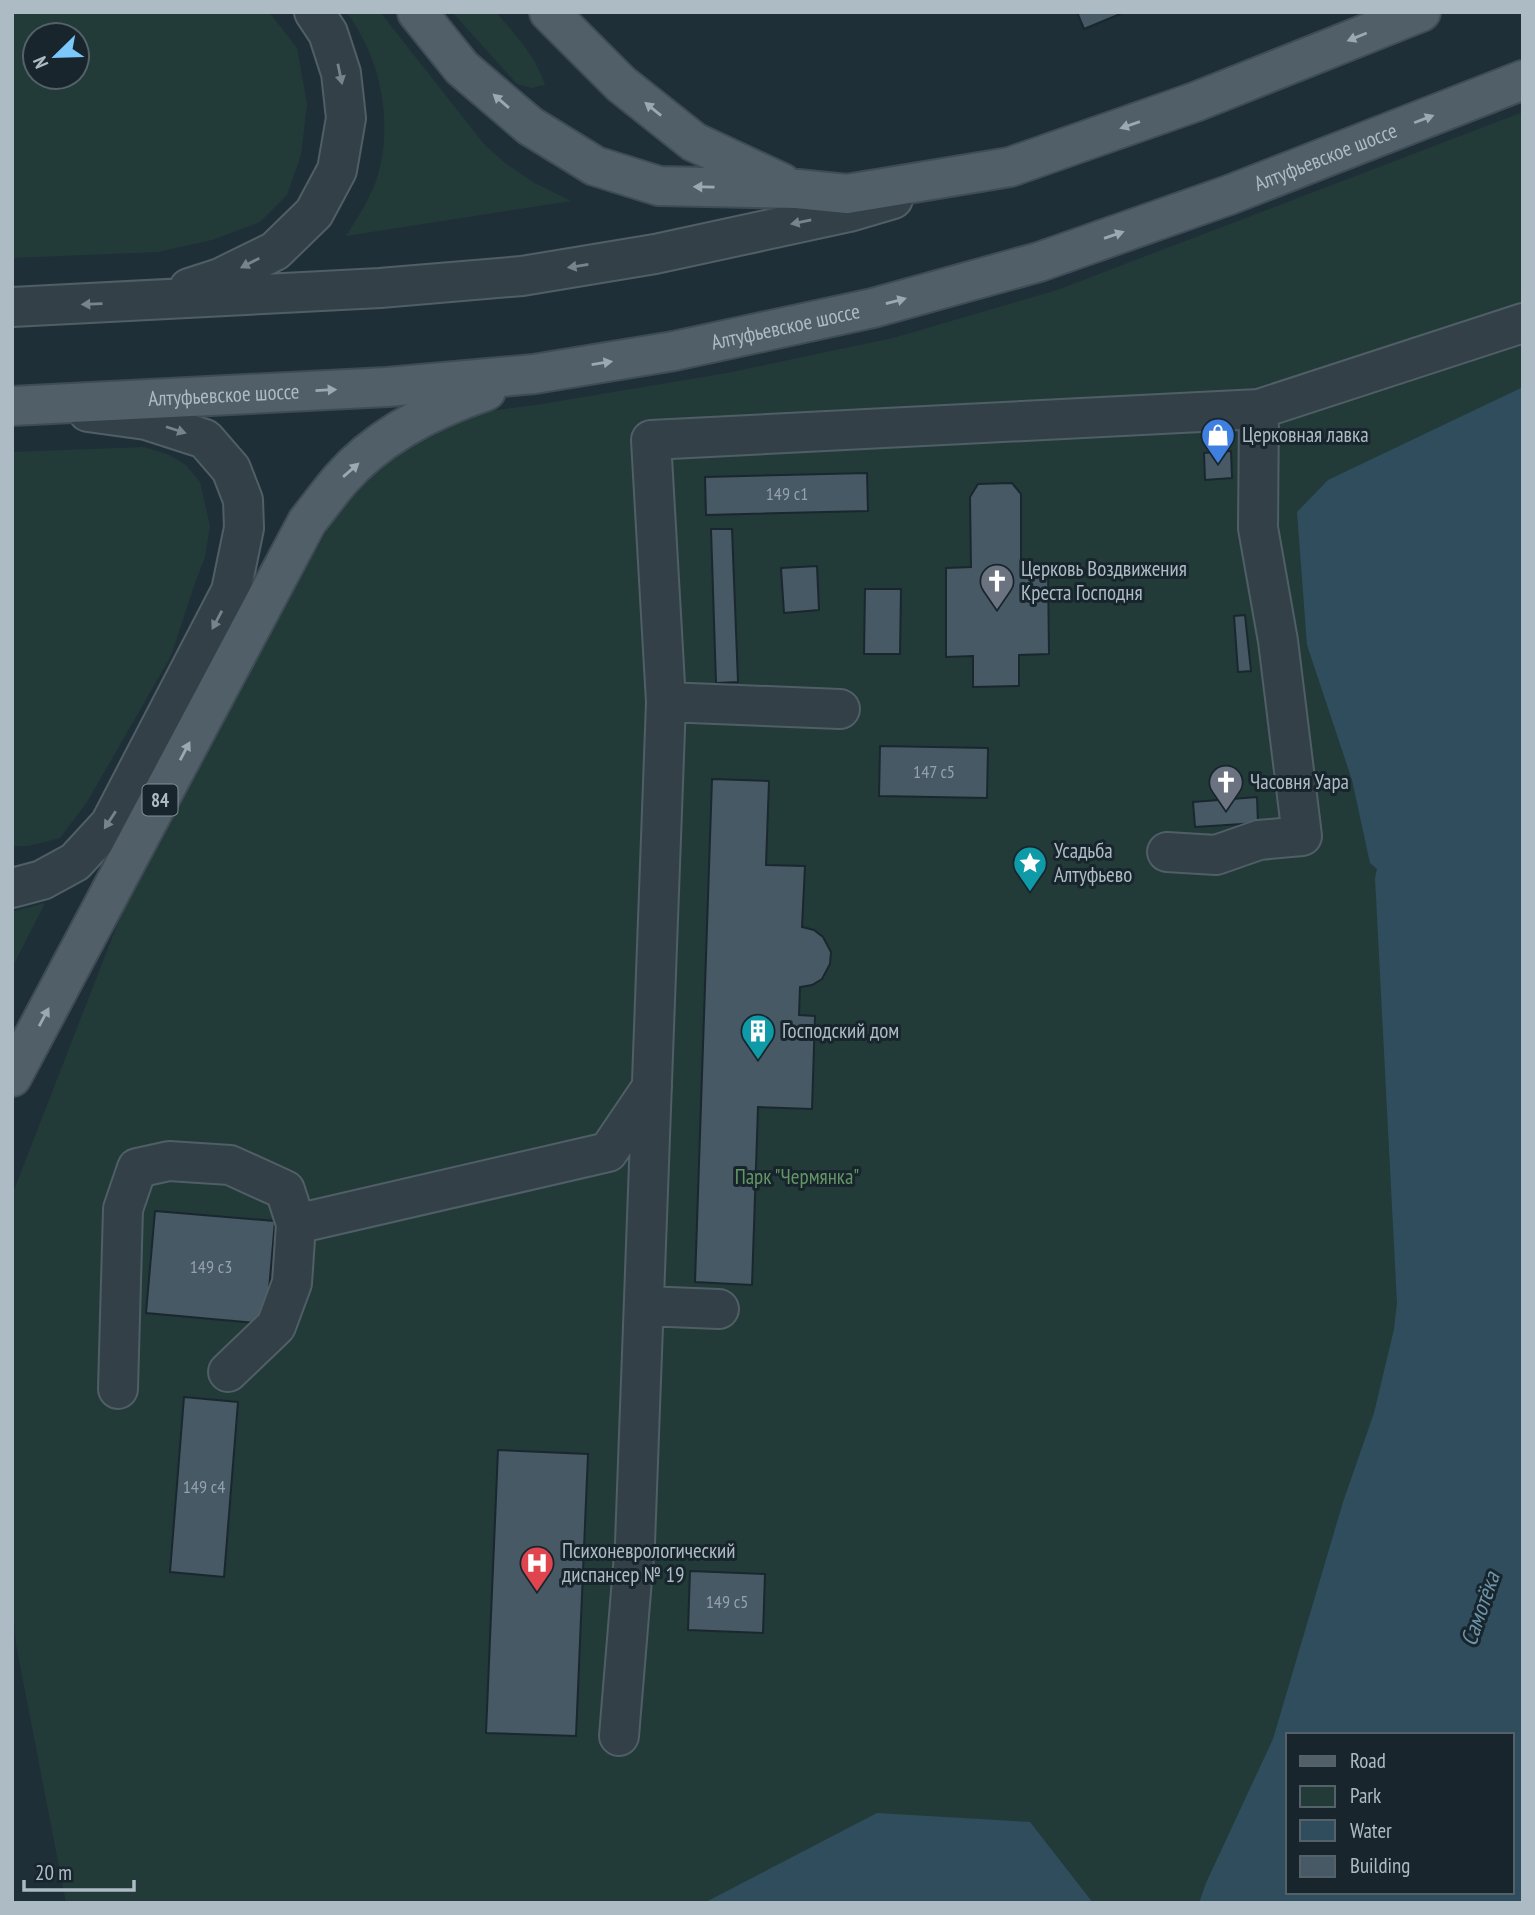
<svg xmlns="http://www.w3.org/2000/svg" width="1535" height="1915" viewBox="0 0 1535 1915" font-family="'PT Sans Narrow',sans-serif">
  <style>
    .green { fill: #223b38; fill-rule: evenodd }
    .water { fill: #304d5e; fill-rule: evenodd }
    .building { fill: #475964; stroke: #1a272f; stroke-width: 2 }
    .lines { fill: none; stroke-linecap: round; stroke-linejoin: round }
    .minor-casing { stroke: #505e66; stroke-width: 42 }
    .major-casing { stroke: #3f4c55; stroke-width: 42 }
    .minor { stroke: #334048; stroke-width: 38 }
    .major { stroke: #505f68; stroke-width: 38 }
    .oneway { fill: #9aa9b2 }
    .oneway2 { fill: #76848d }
    .labels { text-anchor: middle; stroke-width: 6; stroke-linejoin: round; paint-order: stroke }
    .number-label { font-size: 18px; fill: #94a2ad }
    .shield { fill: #18252c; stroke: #808e97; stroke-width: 2 }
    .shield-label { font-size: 19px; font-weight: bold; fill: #adbbc5 }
    .street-label { font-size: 21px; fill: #adbbc5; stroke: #18252c }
    .poi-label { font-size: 21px; fill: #adbbc5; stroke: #18252c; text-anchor: start }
    .park-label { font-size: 21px; fill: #649665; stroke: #18252c }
    .water-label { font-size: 23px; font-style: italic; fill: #6c94aa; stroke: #18252c }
  </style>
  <rect width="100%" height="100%" fill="#1f2f38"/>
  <path class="green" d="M12,12H269L297,48L307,104L301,155L287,195L260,222L212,240L158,252L12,258ZM77,35V77H35V35Z
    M346,12H380L484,144L505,163L533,182L571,201L346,236C358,217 370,199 377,178C394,123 381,57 346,12Z
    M452,12H496C516,36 536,56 545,85L532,88L517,84Z
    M1523,112V1903H66L16,1644L12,1594V1195L142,861L237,684L337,514L375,461L456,415L536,405L727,373L893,338L1057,290ZM1288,1735H1512V1892H1288Z
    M145,447L169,455L186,465L200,482L210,526L205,557L194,586L171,656L87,802L60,838L28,846H12V452Z
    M45,903L12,968V912Z"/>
  <path class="water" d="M1523,387V1903H1199L1206,1883L1273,1739L1343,1502L1374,1413L1394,1329L1397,1303L1375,878L1377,869L1370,863L1352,780L1307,645L1297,512L1328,480ZM1288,1735H1512V1892H1288Z
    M877,1813L1030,1822L1093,1903H704Z"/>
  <path class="building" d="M1077,12H1125L1084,29Z
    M1231,451L1232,478L1205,480L1204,453Z
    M867,473L868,511L706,515L705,477Z
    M1012,483L1021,494V566L1048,567L1049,654L1019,655V686L973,687V656L946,657V568L971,567L970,497L978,484Z
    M711,529H732L738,682L716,683Z
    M817,566L819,610L784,613L781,568Z
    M865,589H901L900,654H864Z
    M1245,615L1251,671L1238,672L1234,616Z
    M880,746L988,748L987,798L879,796Z
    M712,779L769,781L766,865L805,866L802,927L814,930L823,937L831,952L830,964L822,979L812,985L800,987L799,1015L815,1016L812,1109L758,1107L752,1285L695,1282Z
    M1257,797L1258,823L1195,827L1193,802Z
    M155,1211L275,1221L266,1324L146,1313Z
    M184,1397L238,1402L224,1577L170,1572Z
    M498,1450L588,1454L576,1736L486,1733Z
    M690,1571L765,1574L763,1633L688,1630Z"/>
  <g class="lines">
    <g class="minor-casing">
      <path id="minor" d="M189,288L220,278L275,251L314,213L337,170L346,118L341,73L328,33L314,12
        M12,307L380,288L522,276L655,254L849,212L893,199
        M666,702L840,709
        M1167,852L1216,855L1259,840L1302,836L1278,641L1258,528L1259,409
        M12,888L42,880L75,862L110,824L231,591L244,528L243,500L231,469L205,439L146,420L88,412
        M296,1224L608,1152L652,1087
        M644,1306L719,1309
        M118,1389L123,1209L137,1168L169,1161L230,1165L285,1190L296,1224L292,1283L276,1326L228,1372
        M619,1736L635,1543L666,702L651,440L1259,409L1523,323"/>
    </g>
    <g class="major-casing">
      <g id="major">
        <path d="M417,12L462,68L530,126L595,166L659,186L797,189L847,194L1010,167L1195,102L1421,12"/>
        <path d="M549,12L621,84L694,142L782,183"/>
        <path id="s1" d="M12,406L387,387L534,374L674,351L873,308L1039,262L1229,195L1523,80"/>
        <path d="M12,1077L307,522C318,508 329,493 340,480C378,436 432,409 486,391"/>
      </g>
    </g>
    <use href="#minor" class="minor"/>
    <use href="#major" class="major"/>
  </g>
  <defs><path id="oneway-solid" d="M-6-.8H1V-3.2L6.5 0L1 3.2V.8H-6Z" transform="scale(1.75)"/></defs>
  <g class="oneway">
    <use href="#oneway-solid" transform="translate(1357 37) rotate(158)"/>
    <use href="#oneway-solid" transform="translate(501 101) rotate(-139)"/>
    <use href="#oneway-solid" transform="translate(653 109) rotate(-141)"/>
    <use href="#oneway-solid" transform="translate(1424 119) rotate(-21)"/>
    <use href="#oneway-solid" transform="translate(1130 125) rotate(161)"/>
    <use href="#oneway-solid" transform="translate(704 187) rotate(-179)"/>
    <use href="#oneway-solid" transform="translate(1114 235) rotate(-19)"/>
    <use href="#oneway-solid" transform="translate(896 301) rotate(-15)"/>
    <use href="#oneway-solid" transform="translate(602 363) rotate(-9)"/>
    <use href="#oneway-solid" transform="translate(326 390) rotate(-3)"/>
    <use href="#oneway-solid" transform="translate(351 470) rotate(-41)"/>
    <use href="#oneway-solid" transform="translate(185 751) rotate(-62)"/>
    <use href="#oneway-solid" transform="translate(44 1017) rotate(-62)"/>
  </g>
  <g class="oneway2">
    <use href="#oneway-solid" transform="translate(340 74) rotate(78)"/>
    <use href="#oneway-solid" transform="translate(801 222) rotate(168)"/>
    <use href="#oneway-solid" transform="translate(250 263) rotate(153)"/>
    <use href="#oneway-solid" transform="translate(578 266) rotate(171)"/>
    <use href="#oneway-solid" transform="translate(92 304) rotate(178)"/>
    <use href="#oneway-solid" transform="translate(176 430) rotate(18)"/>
    <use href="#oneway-solid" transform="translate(217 620) rotate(118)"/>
    <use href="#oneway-solid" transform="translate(110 820) rotate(123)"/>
  </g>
  <defs>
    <g id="shop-pin" transform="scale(1.75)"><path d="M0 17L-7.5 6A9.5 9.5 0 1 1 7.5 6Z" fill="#3f7fe0" stroke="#18252c"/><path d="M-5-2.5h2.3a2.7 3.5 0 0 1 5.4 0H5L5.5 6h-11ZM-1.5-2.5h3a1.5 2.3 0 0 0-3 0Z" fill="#fff"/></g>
    <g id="church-pin" transform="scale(1.75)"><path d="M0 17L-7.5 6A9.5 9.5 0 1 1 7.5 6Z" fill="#6b7280" stroke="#18252c"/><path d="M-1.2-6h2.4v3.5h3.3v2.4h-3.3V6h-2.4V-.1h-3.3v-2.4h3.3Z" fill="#fff"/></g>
    <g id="sight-pin" transform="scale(1.75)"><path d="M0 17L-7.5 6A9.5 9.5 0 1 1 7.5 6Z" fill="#0f9aa8" stroke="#18252c"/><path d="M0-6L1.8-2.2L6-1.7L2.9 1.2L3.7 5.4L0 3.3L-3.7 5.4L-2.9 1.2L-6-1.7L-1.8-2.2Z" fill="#fff"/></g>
    <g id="building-pin" transform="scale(1.75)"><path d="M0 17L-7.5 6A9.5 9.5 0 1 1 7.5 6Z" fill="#0f9aa8" stroke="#18252c"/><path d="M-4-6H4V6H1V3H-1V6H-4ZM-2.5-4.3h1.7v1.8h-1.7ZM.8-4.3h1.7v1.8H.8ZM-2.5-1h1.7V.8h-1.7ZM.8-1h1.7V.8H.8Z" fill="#fff"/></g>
    <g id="hospital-pin" transform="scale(1.75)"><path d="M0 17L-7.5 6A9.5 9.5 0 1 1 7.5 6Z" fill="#e0444e" stroke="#18252c"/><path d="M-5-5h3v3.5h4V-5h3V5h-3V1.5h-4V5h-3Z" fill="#fff"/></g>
  </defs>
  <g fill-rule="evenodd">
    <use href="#shop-pin" x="1218" y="435"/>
    <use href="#church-pin" x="997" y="581"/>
    <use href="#church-pin" x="1226" y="782"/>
    <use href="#sight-pin" x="1030" y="863"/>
    <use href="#building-pin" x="758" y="1031"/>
    <use href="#hospital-pin" x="537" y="1563"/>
  </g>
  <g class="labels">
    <g class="number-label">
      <text x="787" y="500">149 с1</text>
      <text x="934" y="778">147 с5</text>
      <text x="211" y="1273">149 с3</text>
      <text x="204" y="1493">149 с4</text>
      <text x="727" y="1608">149 с5</text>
    </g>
    <rect class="shield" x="142.5" y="784.5" width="35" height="31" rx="5"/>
    <g class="shield-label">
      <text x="160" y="807">84</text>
    </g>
    <g class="street-label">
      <text dy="7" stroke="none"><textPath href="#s1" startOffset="1346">Алтуфьевское шоссе</textPath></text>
      <text dy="7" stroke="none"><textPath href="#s1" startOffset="779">Алтуфьевское шоссе</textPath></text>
      <text dy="7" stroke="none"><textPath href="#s1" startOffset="212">Алтуфьевское шоссе</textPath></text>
    </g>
    <g class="poi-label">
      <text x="1242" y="442">Церковная лавка</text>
      <text x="1021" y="576">Церковь Воздвижения<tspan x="1021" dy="24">Креста Господня</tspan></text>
      <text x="1250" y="789">Часовня Уара</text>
      <text x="1054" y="858">Усадьба<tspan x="1054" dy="24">Алтуфьево</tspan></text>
      <text x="782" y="1038">Господский дом</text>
      <text x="562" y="1558">Психоневрологический<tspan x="562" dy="24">диспансер № 19</tspan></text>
    </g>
    <g class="park-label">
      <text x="797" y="1184">Парк "Чермянка"</text>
    </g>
    <g class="water-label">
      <text transform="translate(1480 1609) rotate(-71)" y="8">Самотёка</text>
    </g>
  </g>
  <rect width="1535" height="1915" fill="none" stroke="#adbbc5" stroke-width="28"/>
  <rect x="1286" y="1733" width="228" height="161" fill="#18252c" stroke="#546169" stroke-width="2"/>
  <rect x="1300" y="1756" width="35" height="10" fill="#505f68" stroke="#546169" stroke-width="2"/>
  <text x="1350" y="1768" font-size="21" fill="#adbbc5">Road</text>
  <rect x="1300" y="1786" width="35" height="21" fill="#223b38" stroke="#546169" stroke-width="2"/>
  <text x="1350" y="1803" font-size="21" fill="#adbbc5">Park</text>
  <rect x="1300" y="1820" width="35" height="21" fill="#304d5e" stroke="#546169" stroke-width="2"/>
  <text x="1350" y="1838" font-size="21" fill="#adbbc5">Water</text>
  <rect x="1300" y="1856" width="35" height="21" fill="#475964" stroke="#546169" stroke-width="2"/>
  <text x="1350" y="1873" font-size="21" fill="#adbbc5">Building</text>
  <g transform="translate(56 56) rotate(247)"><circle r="33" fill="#18252c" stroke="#546169" stroke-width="2"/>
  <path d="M0-5L12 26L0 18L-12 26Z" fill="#7cc7fb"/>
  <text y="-10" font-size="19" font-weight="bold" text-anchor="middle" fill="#adbbc5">N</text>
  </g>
  <path d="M24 1880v10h110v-10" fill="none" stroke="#adbbc5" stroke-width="3.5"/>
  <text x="35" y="1880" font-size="21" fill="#adbbc5" stroke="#18252c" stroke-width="5" paint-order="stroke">20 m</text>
</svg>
